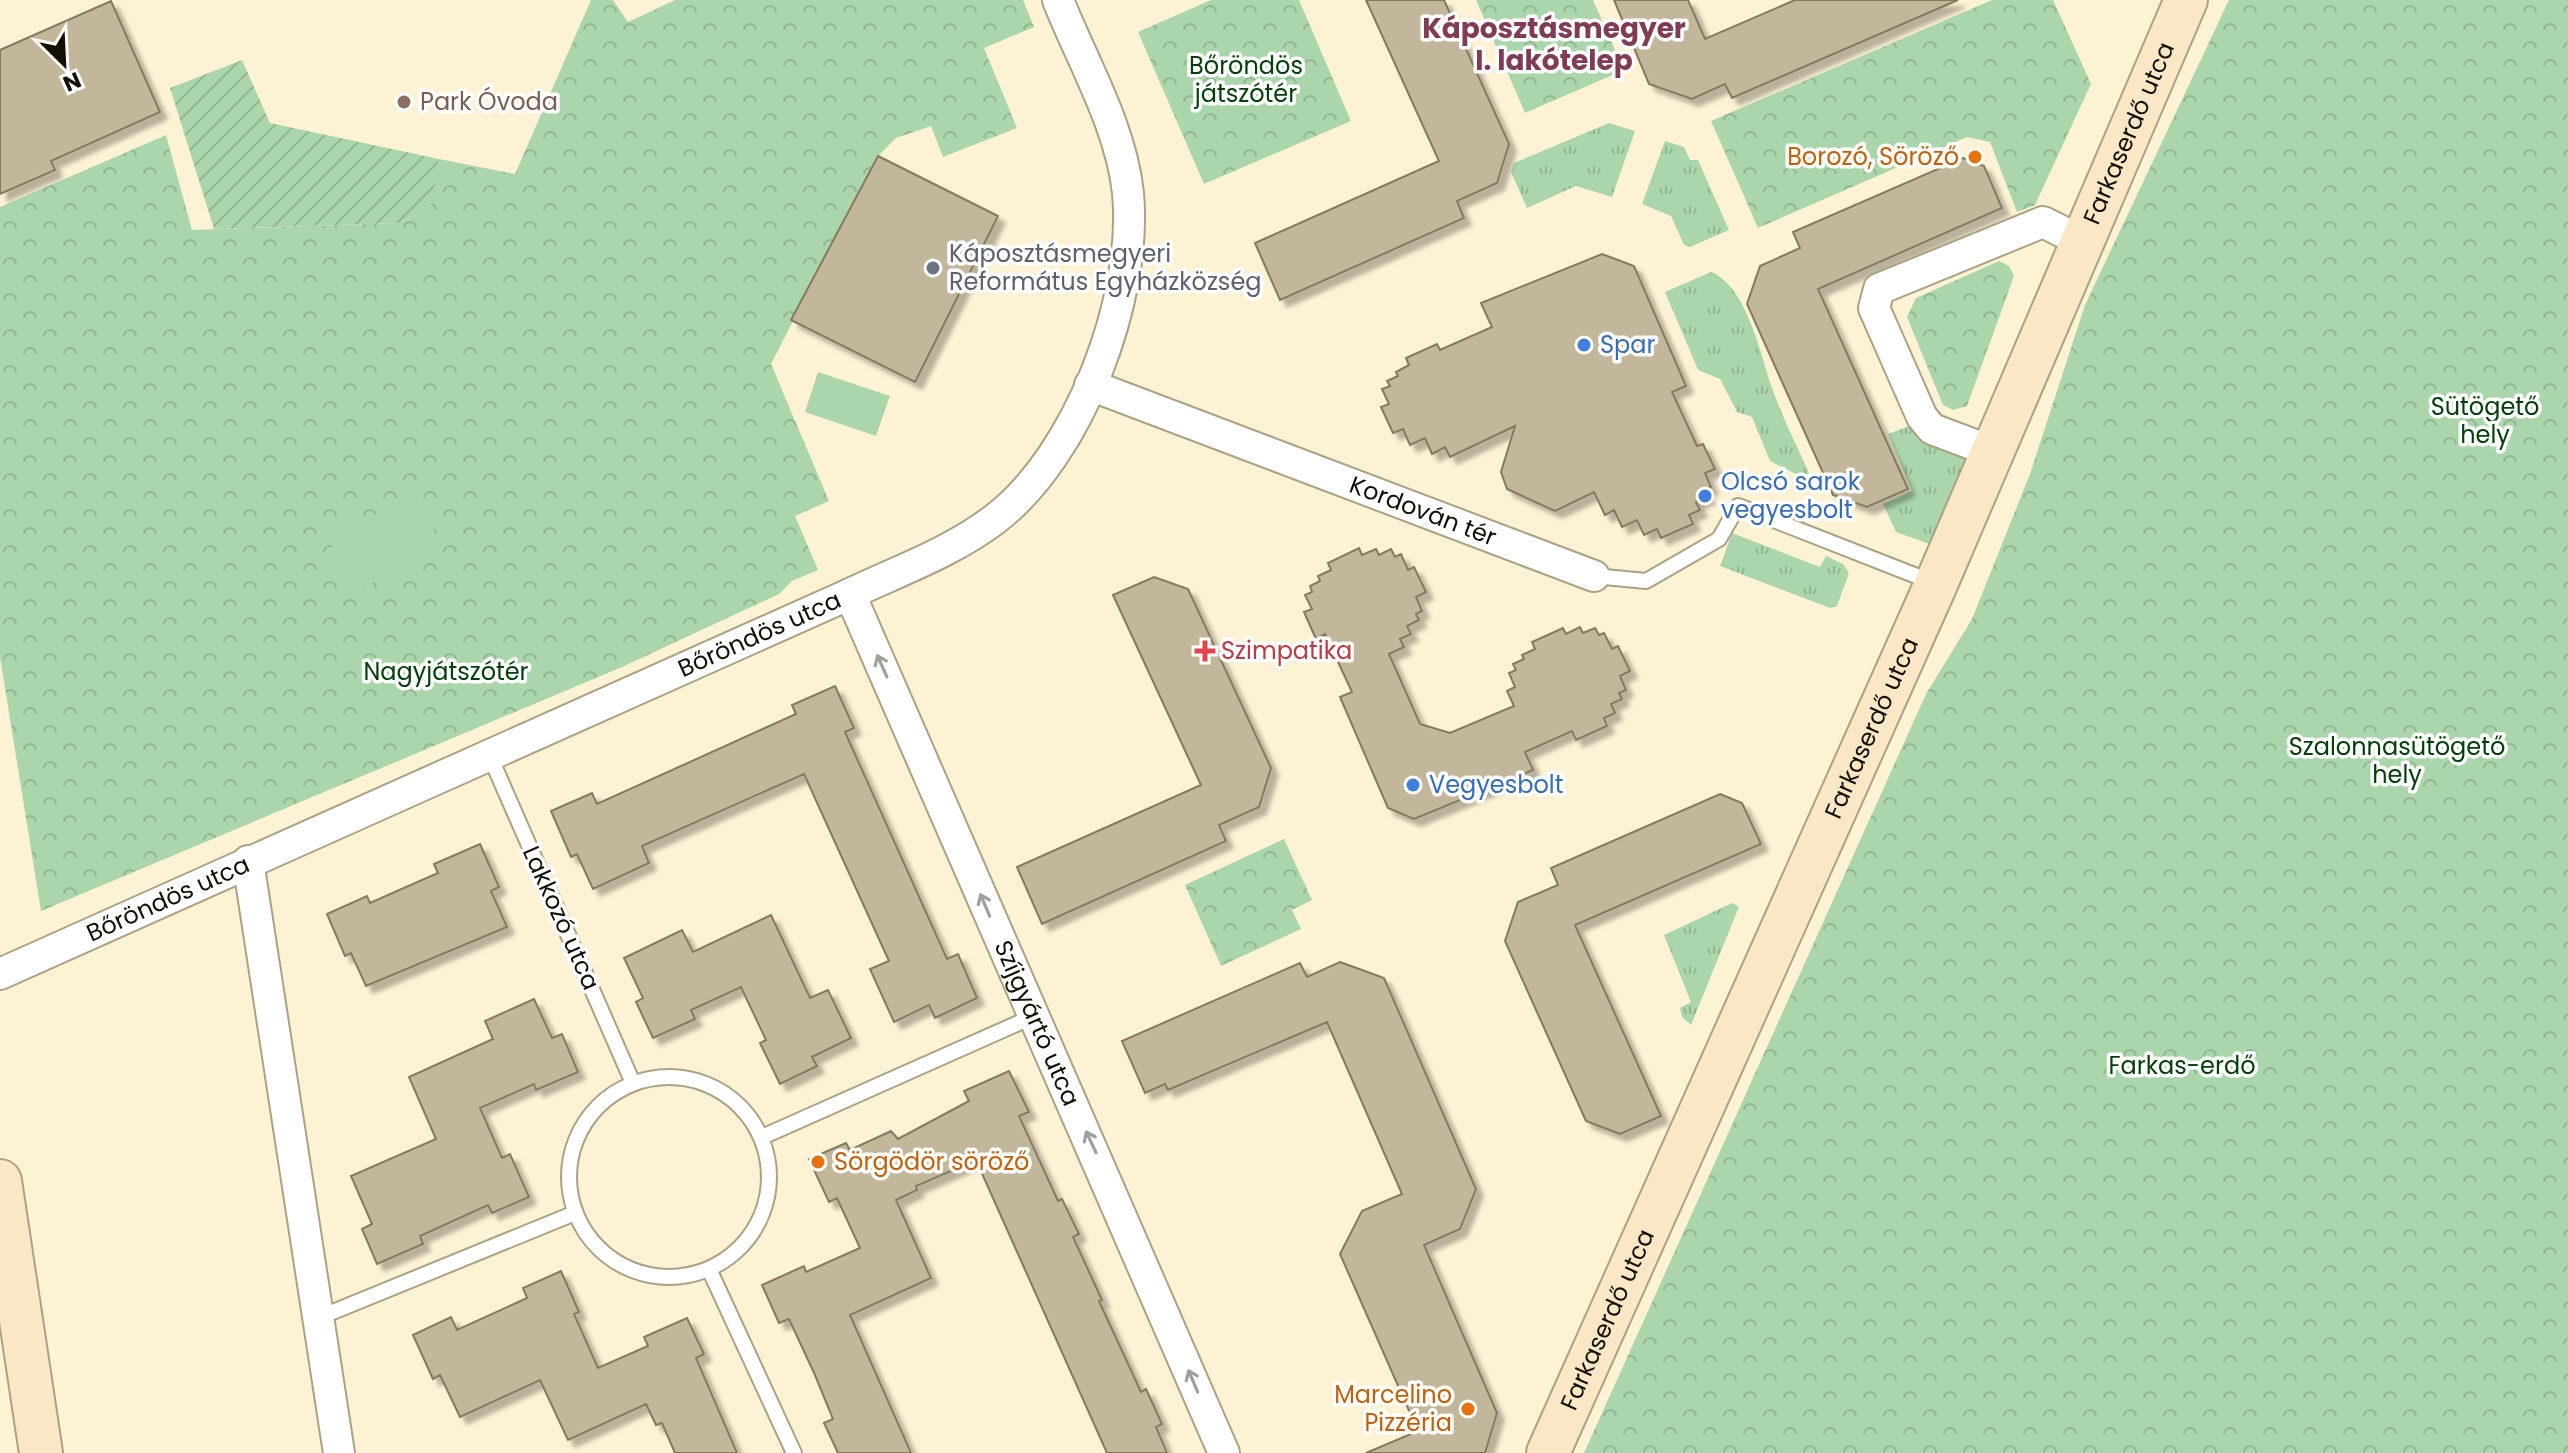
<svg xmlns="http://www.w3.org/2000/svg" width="2568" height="1453" viewBox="0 0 2568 1453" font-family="Poppins,sans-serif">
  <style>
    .grass { fill: url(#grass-tufts) }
    .forest { fill: url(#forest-crowns) }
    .garden { fill: url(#garden-furrows) }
    .pitch { fill: #abd6ab }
    .building { fill: #c2b79b; stroke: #847a60; stroke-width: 2; filter: url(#shadow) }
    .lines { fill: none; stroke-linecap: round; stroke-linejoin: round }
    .lane-casing { stroke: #aba185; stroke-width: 18 }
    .street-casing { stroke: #aba185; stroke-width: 34 }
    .secondary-casing { stroke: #aba185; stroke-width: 46 }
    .lane { stroke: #fff; stroke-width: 14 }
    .street { stroke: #fff; stroke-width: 30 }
    .secondary { stroke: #f9e7c6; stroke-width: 42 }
    .oneway { stroke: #a09f9b }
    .education-dot { fill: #8d6e63; stroke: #fff; stroke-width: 3 }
    .food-dot { fill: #e8710a; stroke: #fff; stroke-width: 3 }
    .worship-dot { fill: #6b7280; stroke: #fff; stroke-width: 3 }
    .shop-dot { fill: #3f7fe0; stroke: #fff; stroke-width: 3 }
    .health-dot { fill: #e0444e; stroke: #fff; stroke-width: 3 }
    .labels { text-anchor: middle; stroke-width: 7; stroke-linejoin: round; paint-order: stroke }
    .park-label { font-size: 24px; fill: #03400b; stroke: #fff }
    .education-label { font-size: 24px; fill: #785e54; stroke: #fff; text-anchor: start }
    .street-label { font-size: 24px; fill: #120f05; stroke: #fff }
    .food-label { font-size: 24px; fill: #c56008; stroke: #fff; text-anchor: end }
    .worship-label { font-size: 24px; fill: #5b616d; stroke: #fff; text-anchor: start }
    .shop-label { font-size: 24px; fill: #366cbe; stroke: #fff; text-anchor: start }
    .health-label { font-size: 24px; fill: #be3a42; stroke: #fff; text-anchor: start }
    .quarter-label { font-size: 28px; font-weight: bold; fill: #813b53; stroke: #fff }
  </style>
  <defs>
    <pattern id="grass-tufts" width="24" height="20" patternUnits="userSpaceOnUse" patternTransform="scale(2)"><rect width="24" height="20" fill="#abd6ab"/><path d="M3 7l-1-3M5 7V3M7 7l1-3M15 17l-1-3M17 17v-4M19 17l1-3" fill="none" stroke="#92b692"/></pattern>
    <pattern id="forest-crowns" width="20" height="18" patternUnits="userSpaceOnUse" patternTransform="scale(2)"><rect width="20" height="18" fill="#abd6ab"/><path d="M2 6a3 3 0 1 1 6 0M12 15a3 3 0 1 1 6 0" fill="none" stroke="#92b692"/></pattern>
    <pattern id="garden-furrows" width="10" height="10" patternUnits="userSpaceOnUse" patternTransform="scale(2)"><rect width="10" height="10" fill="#abd6ab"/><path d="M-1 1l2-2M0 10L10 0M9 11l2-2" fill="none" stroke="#92b692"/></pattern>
    <filter id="shadow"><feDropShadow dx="7" dy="7" stdDeviation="2" flood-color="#0004"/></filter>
  </defs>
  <rect width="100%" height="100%" fill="#fdf2d4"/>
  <path class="grass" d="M1609,123L1635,131L1612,197L1576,186L1527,208L1511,172L1514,163Z
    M1665,141L1684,147L1690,160H1698L1729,230L1690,247L1684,245L1671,216L1642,204Z
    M1711,272C1745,285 1760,350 1770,382C1780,413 1796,443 1809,473L1802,477L1770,461L1752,417L1737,412L1720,379L1698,370L1665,292Z
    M1918,423L1970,459L1935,546L1896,532L1883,504L1912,491L1888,434Z
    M1732,533L1820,567L1826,556L1843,564L1849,573L1837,606L1830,608L1720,566Z
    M1732,903L1739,907L1691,1025L1682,1017L1680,1008L1691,1002L1664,935Z"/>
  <path class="forest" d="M591,0H613L628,22L675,0H1023L1034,27L984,48L1017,128L943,157L931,126L896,138L878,156L771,364L829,501L795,516L818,570L792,581L779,594L622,667L41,911L0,657V207L166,135L192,230L399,223L430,206L439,159L515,174Z
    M1211,0H1299L1351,121L1204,184L1138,32Z
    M1476,0H1593L1624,70L1525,113Z
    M1992,0H2053L2091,84L2035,205L2017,212L1990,142L1967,137L1758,228L1711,121Z
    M2229,0H2568V1453H1584L1926,694L1972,619L2030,474L2085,305Z
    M1999,261L2009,266L2014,276L1967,406L1953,410L1943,405L1907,317L1916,298Z
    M1284,839L1312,900L1292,910L1301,929L1221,966L1185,885Z"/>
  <path class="garden" d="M242,60L270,123L439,159L431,206L399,223L214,229L170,88Z"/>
  <path class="pitch" d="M818,372L890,396L876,436L805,412Z
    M419,495L443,551L352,592L327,535Z"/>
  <path class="building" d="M1366,0H1444L1509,144L1497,183L1457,201L1464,218L1280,300L1255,243L1439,161Z
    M1614,0H1688L1705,39L1795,0H1958L1732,98L1725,84L1692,99L1649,84Z
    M111,1L160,112L51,161L55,170L0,194V50Z
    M878,156L998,216L915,382L791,320Z
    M1963,158L1984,166L2002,208L1818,289L1908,489L1867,507L1833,495L1747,304L1760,266L1800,248L1793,232Z
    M1602,254L1634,266L1686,386L1672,392L1697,446L1703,444L1715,469L1705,473L1711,487L1704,490L1708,497L1696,502L1700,510L1689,515L1693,524L1661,538L1657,529L1644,535L1637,520L1622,527L1614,510L1605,515L1594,492L1555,511L1507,489L1501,472L1515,426L1450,457L1445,447L1432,454L1425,438L1410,445L1403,429L1393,433L1381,407L1389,404L1382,389L1390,386L1387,381L1398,376L1396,372L1409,365L1406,358L1437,344L1440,350L1492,327L1481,303Z
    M1359,548L1362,555L1376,549L1379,555L1391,549L1395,557L1401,554L1408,570L1414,567L1426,592L1416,597L1422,611L1416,614L1419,620L1407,626L1411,634L1400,639L1404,647L1389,654L1420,724L1450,733L1514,706L1507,691L1515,687L1509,673L1516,670L1513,664L1524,659L1522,655L1535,649L1532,642L1563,628L1566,634L1580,627L1583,633L1595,628L1599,635L1604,633L1612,649L1618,646L1630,671L1620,676L1626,690L1619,693L1622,699L1611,704L1615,713L1604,718L1607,726L1576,740L1572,731L1525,752L1533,770L1414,819L1388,808L1340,697L1352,692L1325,634L1316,639L1304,612L1312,609L1305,595L1312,592L1310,586L1320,581L1318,576L1331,570L1328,563Z
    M1154,577L1188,589L1271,768L1259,807L1219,825L1226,841L1042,924L1017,867L1201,785L1113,595Z
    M835,686L854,728L845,732L947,959L958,954L977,998L935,1018L929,1005L894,1022L870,969L889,961L804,774L642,846L649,863L593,889L577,854L571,857L551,811L592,793L597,804L796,714L792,705Z
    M1720,794L1742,803L1761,844L1575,925L1661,1116L1620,1134L1586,1121L1505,941L1518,902L1558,885L1551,868Z
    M480,844L499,887L491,891L507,927L366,986L351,953L345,956L327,914L367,896L370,903L438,873L434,864Z
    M771,915L810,998L828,990L851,1038L812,1057L817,1066L780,1084L760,1043L766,1040L741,987L691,1010L695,1019L653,1038L636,1002L643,998L624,958L682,930L693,952Z
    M1340,962L1384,978L1476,1189L1460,1229L1424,1245L1497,1413L1485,1453H1366L1418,1431L1340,1254L1362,1211L1402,1194L1327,1022L1168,1090L1165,1084L1145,1093L1122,1041L1300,963L1307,977Z
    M534,999L552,1038L562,1034L578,1072L536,1090L534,1084L480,1108L502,1158L510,1154L529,1197L492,1213L488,1205L420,1236L423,1244L377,1264L362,1229L372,1224L351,1176L436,1139L409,1077L493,1039L485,1021Z
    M1009,1071L1029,1112L1019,1116L1058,1201L1062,1199L1079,1234L1073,1237L1102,1300L1099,1301L1141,1392L1146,1389L1162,1424L1156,1427L1167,1453H1107L976,1160L916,1186L917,1190L896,1200L931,1278L850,1315L911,1453H838L824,1423L833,1419L815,1375L789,1319L779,1323L762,1285L804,1266L806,1272L860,1248L837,1198L829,1202L809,1159L846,1143L850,1150L891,1131L898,1139L969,1101L964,1091Z
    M561,1271L579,1312L574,1314L598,1368L648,1346L644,1337L687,1318L704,1354L696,1358L737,1453H675L662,1423L656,1425L646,1404L568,1440L540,1380L460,1417L440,1375L433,1379L413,1335L451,1317L457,1330L527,1298L523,1288Z"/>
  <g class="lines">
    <g class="lane-casing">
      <path id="lane" d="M1594,576L1646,581L1719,539L1738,506L1932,582
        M489,754L633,1083
        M569 1177a100 100 0 1 1 200 0a100 100 0 1 1-200 0Z
        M762,1137L1032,1017
        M709,1269L794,1453
        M318,1318L575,1213"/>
    </g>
    <g class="street-casing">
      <g id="street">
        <path id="s1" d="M1090,385L1594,576"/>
        <path d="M1993,452L1932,429L1922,417L1874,308L1879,289L2043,222L2081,241"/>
        <path id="s2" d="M850,594L1224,1453"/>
        <path d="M248,861L339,1453"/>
        <path id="s3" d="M0,974L850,594C898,571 952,552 995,519C1079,455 1138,298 1128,193C1121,126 1082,61 1058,0"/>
      </g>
    </g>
    <g class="secondary-casing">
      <g id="secondary">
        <path d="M0,1181L41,1453"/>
        <path id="s4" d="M1548,1453L1936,584L2186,0"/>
      </g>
    </g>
    <use href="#lane" class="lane"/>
    <use href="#street" class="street"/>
    <use href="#secondary" class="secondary"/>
  </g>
  <defs><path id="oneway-shaft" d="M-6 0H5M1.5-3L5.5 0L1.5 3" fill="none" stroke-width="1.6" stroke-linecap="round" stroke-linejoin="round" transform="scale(2)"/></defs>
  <g class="oneway">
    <use href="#oneway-shaft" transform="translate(882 666) rotate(-114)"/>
    <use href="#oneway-shaft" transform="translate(985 905) rotate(-113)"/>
    <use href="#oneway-shaft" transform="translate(1091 1142) rotate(-115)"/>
    <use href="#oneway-shaft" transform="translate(1193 1381) rotate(-113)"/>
  </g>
  <circle class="education-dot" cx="404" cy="102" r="8"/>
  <g class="food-dot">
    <circle cx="1975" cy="157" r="8"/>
    <circle cx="818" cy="1162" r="8"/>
    <circle cx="1468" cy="1409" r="8"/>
  </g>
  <circle class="worship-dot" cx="933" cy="268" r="8"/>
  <g class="shop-dot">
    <circle cx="1584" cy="345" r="8"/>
    <circle cx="1705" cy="496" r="8"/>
    <circle cx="1413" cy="785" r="8"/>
  </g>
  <path class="health-dot" d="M1201 639h8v8h8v8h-8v8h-8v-8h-8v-8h8z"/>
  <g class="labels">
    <g class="park-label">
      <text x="1246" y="74">Bőröndös<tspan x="1246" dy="28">játszótér</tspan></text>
      <text x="2485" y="415">Sütögető<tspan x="2485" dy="28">hely</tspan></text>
      <text x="446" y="680">Nagyjátszótér</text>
      <text x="2397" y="755">Szalonnasütögető<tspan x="2397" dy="28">hely</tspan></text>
      <text x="2182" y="1074">Farkas-erdő</text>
    </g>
    <g class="education-label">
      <text x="420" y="110">Park Óvoda</text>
    </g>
    <g class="street-label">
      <text dy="8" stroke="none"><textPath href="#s4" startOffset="1442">Farkaserdő utca</textPath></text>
      <text dy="8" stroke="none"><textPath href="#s1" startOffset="356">Kordován tér</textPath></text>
      <text dy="8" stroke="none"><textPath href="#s3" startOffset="832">Bőröndös utca</textPath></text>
      <text dy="8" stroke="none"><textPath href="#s4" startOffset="794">Farkaserdő utca</textPath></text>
      <text dy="8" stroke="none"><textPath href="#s3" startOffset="184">Bőröndös utca</textPath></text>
      <text transform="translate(561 918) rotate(66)" y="8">Lakkozó utca</text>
      <text dy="8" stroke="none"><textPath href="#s2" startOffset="468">Szíjgyártó utca</textPath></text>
      <text dy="8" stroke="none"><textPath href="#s4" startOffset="146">Farkaserdő utca</textPath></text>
    </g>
    <g class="food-label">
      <text x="1959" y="165">Borozó, Söröző</text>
      <text x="834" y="1170" text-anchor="start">Sörgödör söröző</text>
      <text x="1452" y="1403">Marcelino<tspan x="1452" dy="28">Pizzéria</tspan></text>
    </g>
    <g class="worship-label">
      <text x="949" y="262">Káposztásmegyeri<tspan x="949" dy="28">Református Egyházközség</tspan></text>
    </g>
    <g class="shop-label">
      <text x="1600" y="353">Spar</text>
      <text x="1721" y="490">Olcsó sarok<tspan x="1721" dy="28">vegyesbolt</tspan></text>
      <text x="1429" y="793">Vegyesbolt</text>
    </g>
    <g class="health-label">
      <text x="1221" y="659">Szimpatika</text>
    </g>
    <g class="quarter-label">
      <text x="1554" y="38">Káposztásmegyer<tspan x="1554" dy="32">I. lakótelep</tspan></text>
    </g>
  </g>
  <g transform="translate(64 64) rotate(156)" stroke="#ffffff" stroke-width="6" paint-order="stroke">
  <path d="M0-6L14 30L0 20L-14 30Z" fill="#120f05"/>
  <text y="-12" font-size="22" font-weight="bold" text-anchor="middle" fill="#120f05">N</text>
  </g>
</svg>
